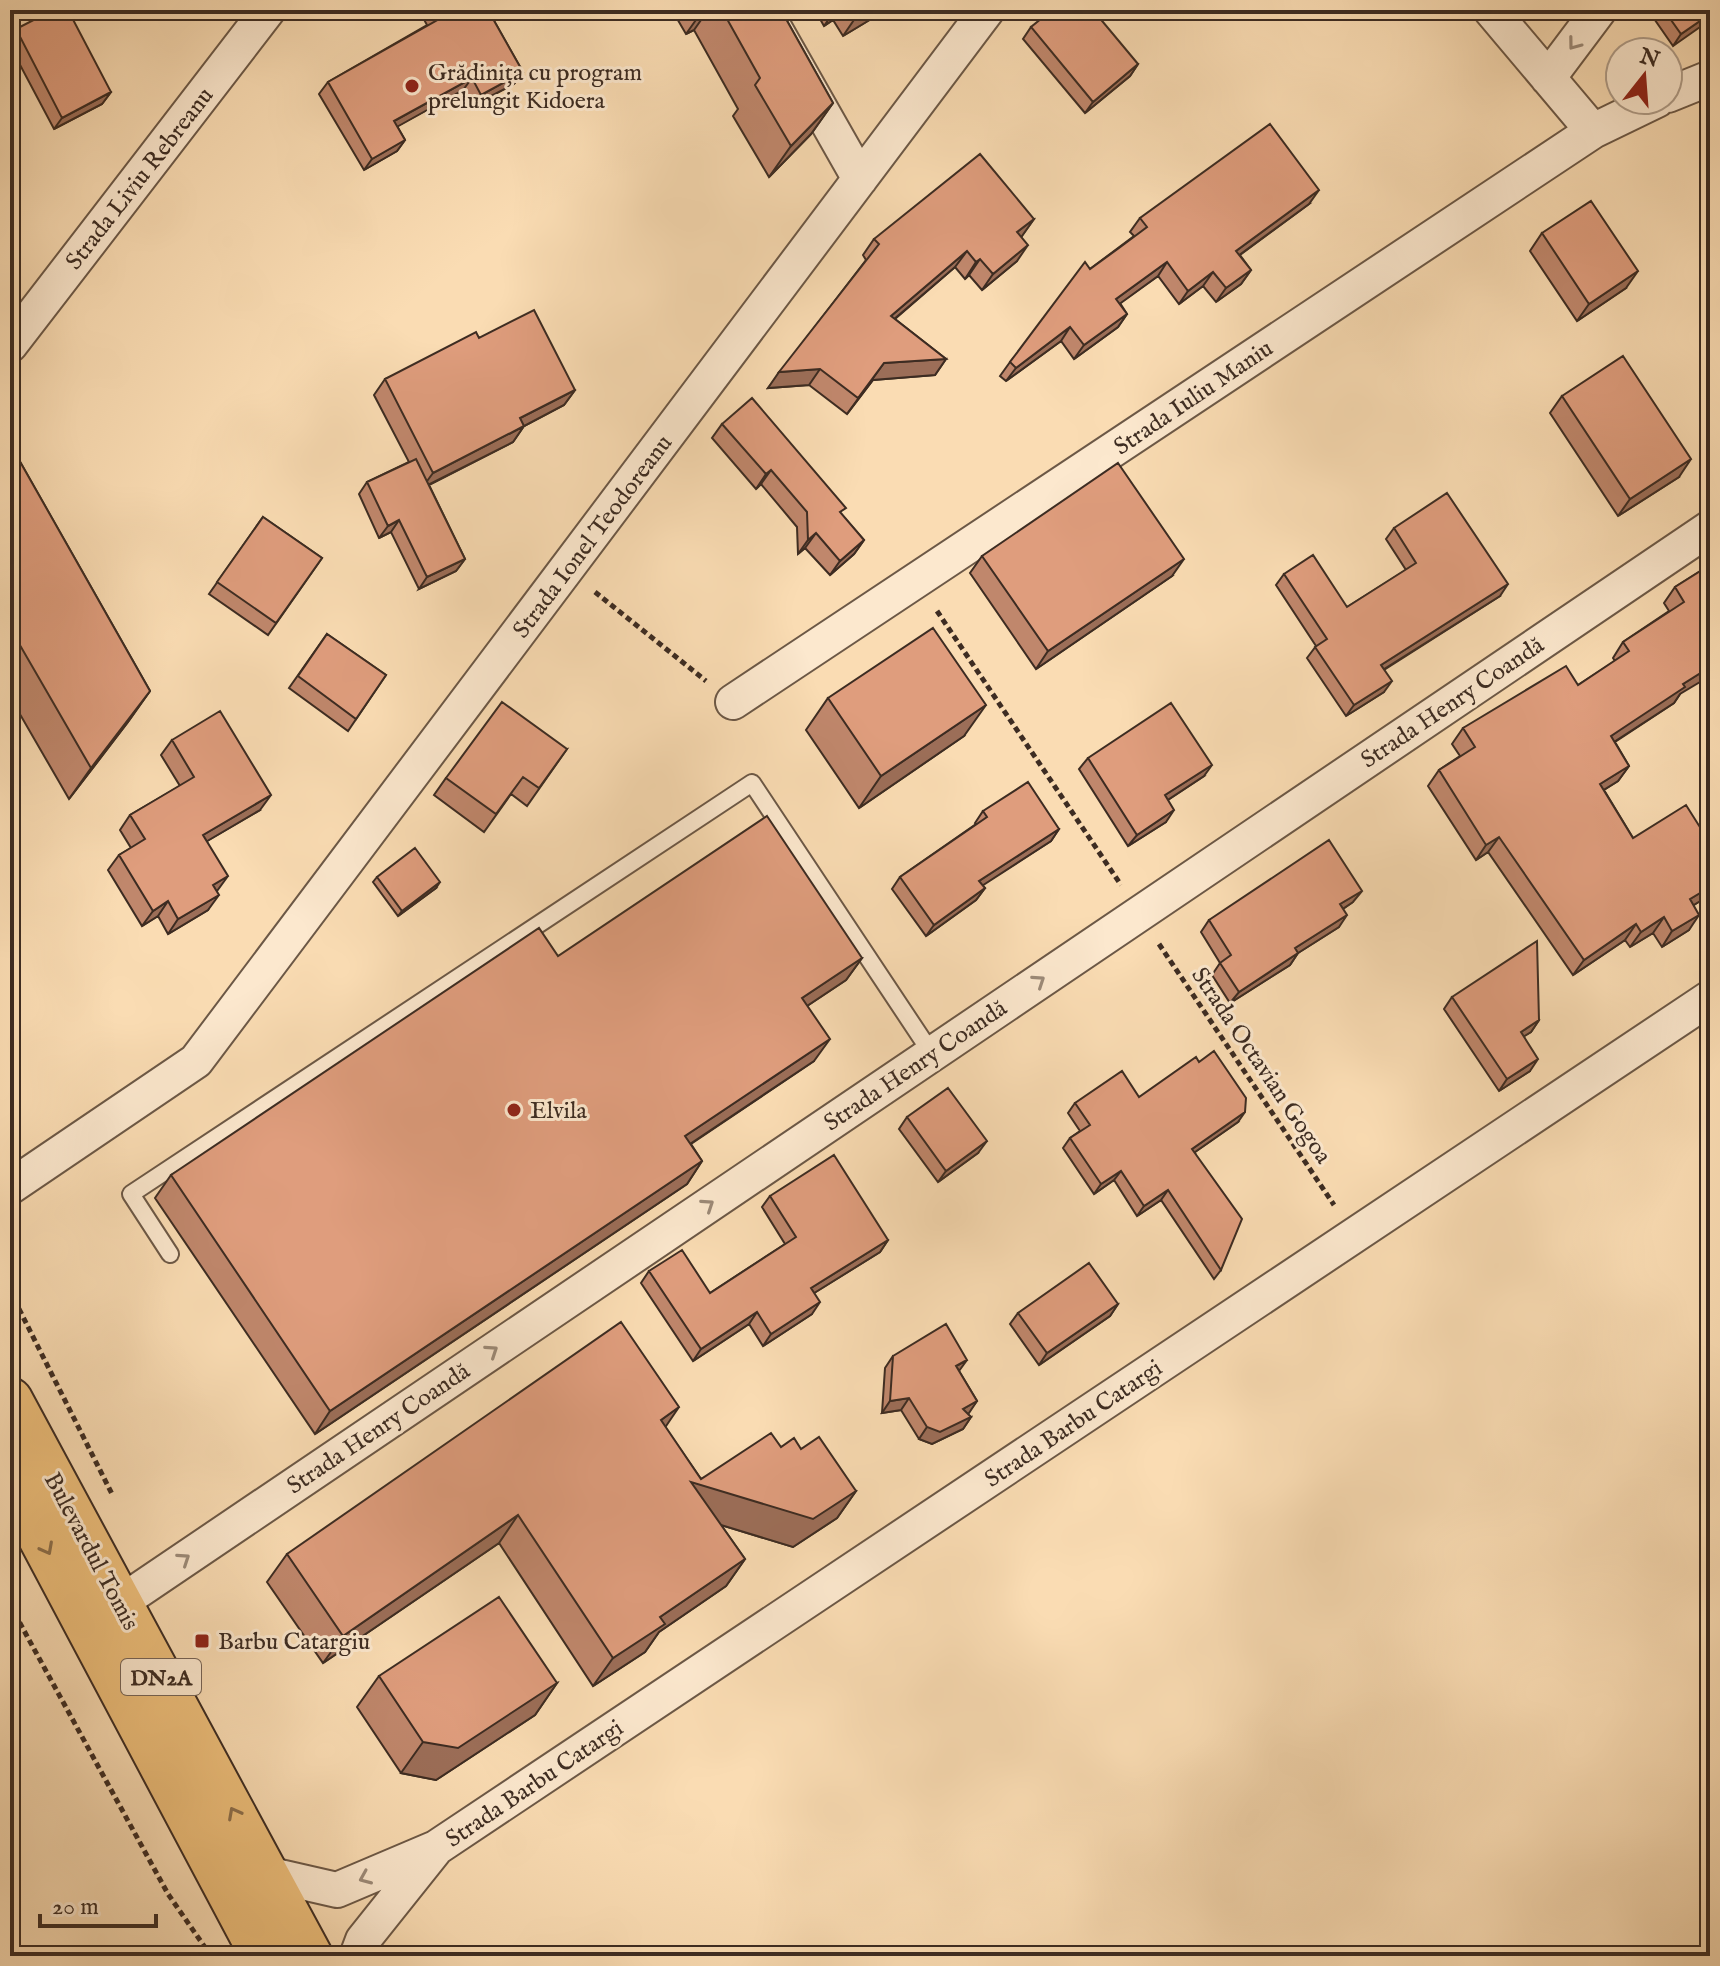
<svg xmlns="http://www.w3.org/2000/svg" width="1720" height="1966" viewBox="0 0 1720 1966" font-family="'IM FELL English',serif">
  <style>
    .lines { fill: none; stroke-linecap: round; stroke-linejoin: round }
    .lane-casing { stroke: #6c5846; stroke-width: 20 }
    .street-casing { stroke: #6c5846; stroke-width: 38 }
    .primary-casing { stroke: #3d2c22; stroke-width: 48 }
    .path { stroke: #3d2c22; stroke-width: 5; stroke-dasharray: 6 4; stroke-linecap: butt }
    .lane { stroke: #fce8ce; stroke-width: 16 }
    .street { stroke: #fce8ce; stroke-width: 34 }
    .primary { stroke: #edbe7a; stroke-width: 44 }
    .wall { fill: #c0876c; stroke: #3d2c22; stroke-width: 2 }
    .shaded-wall { fill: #9c6e58; stroke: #3d2c22; stroke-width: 2 }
    .building { fill: #df9d7d; stroke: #3d2c22; stroke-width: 2 }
    .oneway { stroke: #9c8a78 }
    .oneway2 { stroke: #8c6e4a }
    .poi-dot { fill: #8f2418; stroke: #fce8ce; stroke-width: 3 }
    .labels { text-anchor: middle; stroke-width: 6; stroke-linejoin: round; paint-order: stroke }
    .shield { fill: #fce8ce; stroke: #766456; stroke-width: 2 }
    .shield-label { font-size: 22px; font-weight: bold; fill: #3d2c22 }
    .poi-label { font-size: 24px; fill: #3d2c22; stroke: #fce8ce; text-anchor: start }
    .street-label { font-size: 24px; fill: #3d2c22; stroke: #fce8ce }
  </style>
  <rect width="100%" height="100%" fill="#fadcb3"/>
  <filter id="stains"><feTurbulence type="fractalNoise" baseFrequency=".0025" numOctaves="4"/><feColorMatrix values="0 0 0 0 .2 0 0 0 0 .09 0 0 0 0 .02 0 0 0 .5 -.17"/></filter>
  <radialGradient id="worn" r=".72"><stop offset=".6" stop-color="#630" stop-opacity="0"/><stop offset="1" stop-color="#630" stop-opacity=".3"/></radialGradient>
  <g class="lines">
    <g class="lane-casing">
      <path id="lane" d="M170,1254L131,1194L752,783L932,1054"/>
    </g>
    <g class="street-casing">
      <path id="street" d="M764,10L860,179
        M1491,10L1593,131
        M1548,78L1599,10
        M1668,95L1710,78
        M10,345L268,10
        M733,702L1593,131L1657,100
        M10,1187L196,1061L987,10
        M120,1603L1710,528
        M267,1874L337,1890L436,1848L1710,998
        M357,1956L363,1940L434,1851"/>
    </g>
    <g class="primary-casing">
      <path id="primary" d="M10,1400L310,1956
        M10,1480L263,1956"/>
    </g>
    <path class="path" d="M595,592L706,681
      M937,611L1121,885
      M1159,944L1334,1205
      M10,1291L112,1494
      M10,1605L168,1894L211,1956"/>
    <use href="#lane" class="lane"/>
    <use href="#street" class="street"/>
    <use href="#primary" class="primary"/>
  </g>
  <path class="wall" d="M419,10H488L523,72L514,84L472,106L463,90L397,126L405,140L397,151L364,170L319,94L328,82L427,25Z
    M672,10H781L833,103L811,134L769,177L733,116L738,109L694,30L686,34Z
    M815,10H886L843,36L833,20L824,26Z
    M1648,10H1710L1673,46Z
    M1031,27L1138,64L1130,76L1085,113L1023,39Z
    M16,29L111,92L102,104L54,129L10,46V37Z
    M1710,165V178L1706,171Z
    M1309,204L1240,255L1251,270L1241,284L1216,302L1203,286L1179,304L1158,276L1120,303L1127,314L1118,327L1074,359L1061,341L1006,381L1000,376L1010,362L1090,269L1134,236L1130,232L1140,218Z
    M1034,219L1021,237L1017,261L982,290L969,275L965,279L955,267L895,319L946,359L935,375L873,380L847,414L809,385L768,388L866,260L863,255L874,239Z
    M1542,233L1626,288L1577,321L1530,251Z
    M479,338L575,390L564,405L524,426L513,442L429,485L465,559L456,571L419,589L391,532L379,538L359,494L367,482L409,462L374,395L385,379Z
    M1562,396L1679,477L1618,516L1550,413Z
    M722,424L841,514L864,540L854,554L830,575L805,548L798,554L797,527L761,484L756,489L712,438Z
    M10,444L150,691L128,722L69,799L10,697Z
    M263,517L322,558L268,635L209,594Z
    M1394,528L1500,596L1384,670V692L1346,716L1307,658L1316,646L1276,585L1284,574L1347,607L1406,570L1386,539Z
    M982,556L1172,576L1036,669L970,573Z
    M1710,565L1680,694L1674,703L1615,742L1629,766L1618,781L1604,790L1633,838L1710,843V895L1694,905L1689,930L1662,947L1653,933L1630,947L1625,940L1573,975L1488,852L1476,860L1428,786L1439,770L1460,756L1452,744L1463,728L1578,685L1615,661L1613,658L1623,642L1669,611L1664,603L1675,587Z
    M327,634L386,675L348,731L289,688Z
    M828,698L964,736L859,808L806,730Z
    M172,740L260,810L207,841L216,891L208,910L168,934L158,916L142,926L108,870L119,855L131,848L120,830L130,815L180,786L161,755Z
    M567,749L527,806L511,794L484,832L434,795L446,778Z
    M1088,758L1204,776L1168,800L1166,822L1128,846L1079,769Z
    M983,811L1059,829L1051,841L982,885L985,888L976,900L926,936L892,889L900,877L976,824L975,823Z
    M377,877L436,888L398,916L373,882Z
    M1353,902L1343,909L1339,927L1298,953L1290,965L1230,1003L1212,975L1220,963L1201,932L1209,920Z
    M558,956L862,958L846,980L807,1006L814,1061L691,1144L702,1161L687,1184L315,1434L155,1198L171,1175Z
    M1452,997L1539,1020L1531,1032L1524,1036L1530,1071L1499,1091L1444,1009Z
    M1139,1097L1238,1122L1195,1152L1221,1270L1214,1279L1161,1200L1137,1216L1114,1180L1094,1194L1063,1148L1070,1138L1080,1131L1068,1113L1075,1103Z
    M907,1117L978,1153L938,1182L899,1129Z
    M770,1196L888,1240L880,1252L814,1293L812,1314L763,1346L749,1324L693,1361L641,1283L649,1271L710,1293L785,1244L762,1207Z
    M1118,1304L1110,1316L1039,1365L1010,1324L1018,1313Z
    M893,1356L959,1371L977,1401L967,1414L971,1417L963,1429L932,1444L919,1439L901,1410L882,1413L885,1368Z
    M665,1427L701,1479L781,1447L801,1449L856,1491L837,1518L793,1547L721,1525L745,1559L726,1586L659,1632L645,1652L593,1686L499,1543L323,1663L267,1582L287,1554Z
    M379,1676L557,1683L535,1715L436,1780L401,1773L357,1707Z"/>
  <path class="shaded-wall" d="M703,10H708L694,30L686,34Z
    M835,10H840L833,20L824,26Z
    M865,10H886L843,36L858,14Z
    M1710,14V20L1673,46L1681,34Z
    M1138,64L1130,76L1085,113L1093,102Z
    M523,72L514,84L472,106L481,95Z
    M472,78L463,90L386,133L394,121Z
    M111,92L102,104L54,129L62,118Z
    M833,103L811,134L769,177L791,146Z
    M405,140L397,151L364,170L372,159Z
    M1319,190L1309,204L1227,264L1236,251Z
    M1034,219L1022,236L1006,249L1017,232Z
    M1028,245L1017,261L982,290L993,274Z
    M967,251L955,267L879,332L891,316Z
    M980,259L969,275L965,279L976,262Z
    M1167,262L1158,276L1107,313L1116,299Z
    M1251,270L1241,284L1216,302L1226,288Z
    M1638,271L1626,288L1577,321L1589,304Z
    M1213,272L1203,286L1179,304L1188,291Z
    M1127,314L1118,327L1074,359L1084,345Z
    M1070,327L1061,341L1006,381L1016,368Z
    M946,359L935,375L873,380L847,414L884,363Z
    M820,369L809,385L768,388L779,372Z
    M575,390L564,405L509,434L520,418Z
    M524,426L513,442L422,488L433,473Z
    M1691,459L1679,477L1618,516L1630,499Z
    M771,470L761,484L756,489L766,474Z
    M399,520L391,532L379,538L388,526Z
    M816,533L805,548L798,554L808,540Z
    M864,540L854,554L830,575L840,561Z
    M465,559L456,571L419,589L427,577Z
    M1184,559L1172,576L1036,669L1048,651Z
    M1508,584L1500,596L1373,676L1381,665Z
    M1710,667V676L1680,694L1674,703L1600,751L1611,736L1683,684Z
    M1392,681L1384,692L1346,716L1354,705Z
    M150,691L128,722L69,799L91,768Z
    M986,705L964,736L859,808L881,776Z
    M1212,765L1204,776L1157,807L1165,795Z
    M1629,766L1618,781L1589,799L1600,784Z
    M271,795L260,810L192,850L203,835Z
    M1174,810L1166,822L1128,846L1137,835Z
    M1059,829L1051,841L971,893L979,881Z
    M1499,837L1488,852L1476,860L1486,845Z
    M228,876L217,891L202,900L213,885Z
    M440,882L436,888L398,916L402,911Z
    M1710,887V895L1679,914L1690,899Z
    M985,888L976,900L926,936L934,925Z
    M1362,891L1353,902L1332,916L1340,904Z
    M219,895L208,910L168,934L178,919Z
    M168,901L158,916L142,926L153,911Z
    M1347,915L1339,927L1287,960L1295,948Z
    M1699,915L1689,930L1662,947L1672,931Z
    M1664,917L1653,933L1630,947L1641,932Z
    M1636,924L1625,940L1573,975L1584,960Z
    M1298,953L1290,965L1230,1003L1239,992Z
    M862,958L846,980L786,1020L802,998Z
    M1539,1020L1531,1032L1512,1044L1521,1032Z
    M830,1039L814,1061L669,1158L685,1136Z
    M1538,1059L1530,1071L1499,1091L1507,1079Z
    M1245,1112L1238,1122L1185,1159L1192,1149Z
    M987,1141L978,1153L938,1182L946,1171Z
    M702,1161L687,1184L315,1434L330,1411Z
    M1121,1171L1114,1180L1094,1194L1101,1184Z
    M1168,1190L1161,1200L1137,1216L1144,1206Z
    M888,1240L880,1252L803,1300L811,1288Z
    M820,1302L812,1314L763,1346L771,1334Z
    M1118,1304L1110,1316L1039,1365L1047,1353Z
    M757,1312L749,1324L693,1361L701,1349Z
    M967,1360L959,1371L956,1366Z
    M909,1398L901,1410L882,1413L890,1401Z
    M977,1401L969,1413L955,1421L963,1409Z
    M679,1407L660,1435L661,1420Z
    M971,1417L963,1429L932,1444L919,1439L927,1427Z
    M691,1482L856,1491L837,1518L793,1547L672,1510Z
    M518,1515L499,1543L323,1663L343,1636Z
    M745,1559L726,1586L659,1632L645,1652L593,1686L613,1658L660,1617Z
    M557,1683L535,1715L436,1780L401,1773L423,1742Z"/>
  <path class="building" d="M53,10H68L111,92L62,118L16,29Z
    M434,10H488L523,72L481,95L472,78L394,121L405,140L372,159L328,82L439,19Z
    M722,10H781L833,103L791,146L755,85L760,78Z
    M856,10H865L858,14Z
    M1052,10H1093L1138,64L1093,102L1031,27Z
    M1664,10H1710V14L1681,34Z
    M1270,124L1319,190L1236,251L1251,270L1226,288L1213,272L1188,291L1167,262L1116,299L1127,314L1084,345L1070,327L1016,368L1010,362L1085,262L1090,269L1119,248L1147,227L1140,218Z
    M980,154L1034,219L1017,232L1028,245L993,274L980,259L976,262L967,251L891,316L946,359L884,363L858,398L820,369L779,372L879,244L874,239Z
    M1591,201L1638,271L1589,304L1542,233Z
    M534,310L575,390L520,418L524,426L433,473L385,379L476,332L479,338Z
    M1623,356L1691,459L1630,499L1562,396Z
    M752,398L846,508L840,512L864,540L840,561L816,533L808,540L807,512L771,470L766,474L722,424Z
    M10,444L150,691L91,768L10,628Z
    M416,459L465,559L427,577L399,520L388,526L367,482Z
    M1118,463L1184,559L1048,651L982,556Z
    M1447,493L1508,584L1381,665L1392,681L1354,705L1315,647L1327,639L1284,574L1313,555L1347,607L1416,563L1394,528Z
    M263,517L322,558L276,623L217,582Z
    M1710,565V667L1683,684L1685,687L1611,736L1629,766L1600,784L1633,838L1686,805L1710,843V887L1690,899L1699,915L1672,931L1664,917L1641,932L1636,924L1584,960L1499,837L1486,845L1439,770L1475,747L1463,728L1566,666L1578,685L1629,651L1623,642L1684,602L1675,587Z
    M933,628L986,705L881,776L828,698Z
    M327,634L386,675L356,719L298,676Z
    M502,702L567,749L539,788L523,777L496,814L446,778Z
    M1171,703L1212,765L1165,795L1174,810L1137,835L1088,758Z
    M220,711L271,795L203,835L228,876L213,885L219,895L178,919L168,901L153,911L119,855L145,839L130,815L194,777L172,740Z
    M1028,782L1059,829L979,881L985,888L934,925L900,877L987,817L983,811Z
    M767,816L862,958L802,998L830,1039L685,1136L702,1161L330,1411L171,1175L539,928L558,956Z
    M1329,840L1362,891L1340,904L1347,915L1295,948L1298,953L1239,992L1220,963L1231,955L1209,920Z
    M415,848L440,882L402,911L377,877Z
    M1537,941L1539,1020L1521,1032L1538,1059L1507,1079L1452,997Z
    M1214,1051L1246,1098L1245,1112L1192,1149L1242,1219L1221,1270L1168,1190L1144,1206L1121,1171L1101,1184L1070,1138L1090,1125L1075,1103L1122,1071L1139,1097L1196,1057L1199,1062Z
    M948,1088L987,1141L946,1171L907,1117Z
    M834,1155L888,1240L811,1288L820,1302L771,1334L757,1312L701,1349L649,1271L682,1250L710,1293L796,1237L770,1196Z
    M1089,1263L1118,1304L1047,1353L1018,1313Z
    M621,1322L679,1407L661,1420L701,1479L771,1433L781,1447L794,1438L801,1449L819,1437L856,1491L813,1519L691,1482L745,1559L660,1617L665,1624L613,1658L518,1515L343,1636L287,1554Z
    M946,1324L967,1360L956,1366L977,1401L963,1409L971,1417L940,1432L927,1427L909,1398L890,1401L893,1356Z
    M499,1597L557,1683L458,1748L423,1742L379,1676Z"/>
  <defs><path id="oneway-chevron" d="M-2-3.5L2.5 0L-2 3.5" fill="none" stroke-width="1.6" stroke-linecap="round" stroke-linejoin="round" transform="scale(2)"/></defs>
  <g class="oneway">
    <use href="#oneway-chevron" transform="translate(1574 44) rotate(127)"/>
    <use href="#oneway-chevron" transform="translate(1039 981) rotate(-34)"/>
    <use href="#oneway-chevron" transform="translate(708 1205) rotate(-34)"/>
    <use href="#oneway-chevron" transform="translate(492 1351) rotate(-34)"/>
    <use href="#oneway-chevron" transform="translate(184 1559) rotate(-34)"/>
    <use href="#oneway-chevron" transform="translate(365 1878) rotate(157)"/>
  </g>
  <g class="oneway2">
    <use href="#oneway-chevron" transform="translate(47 1549) rotate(62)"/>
    <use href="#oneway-chevron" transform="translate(234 1813) rotate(-118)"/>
  </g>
  <g class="poi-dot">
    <circle cx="412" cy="86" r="8"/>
    <circle cx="514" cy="1110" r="8"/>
    <rect x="194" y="1633" width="16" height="16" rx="4"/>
  </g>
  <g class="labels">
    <rect class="shield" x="121" y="1659" width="80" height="36" rx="6"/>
    <g class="shield-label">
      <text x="161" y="1685">DN2A</text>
    </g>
    <g class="poi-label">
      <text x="428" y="80">Grădinița cu program<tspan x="428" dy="28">prelungit Kidoera</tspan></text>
      <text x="530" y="1118">Elvila</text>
      <text x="218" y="1649">Barbu Catargiu</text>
    </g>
    <g class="street-label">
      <text transform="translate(139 178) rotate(-52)" y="8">Strada Liviu Rebreanu</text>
      <text transform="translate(1193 397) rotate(-34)" y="8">Strada Iuliu Maniu</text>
      <text transform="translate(592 536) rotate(-53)" y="8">Strada Ionel Teodoreanu</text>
      <text transform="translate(1452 702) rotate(-34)" y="8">Strada Henry Coandă</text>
      <text transform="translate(915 1065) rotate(-34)" y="8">Strada Henry Coandă</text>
      <text transform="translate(1262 1065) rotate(56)" y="8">Strada Octavian Gogoa</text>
      <text transform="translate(1073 1423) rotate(-34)" y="8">Strada Barbu Catargi</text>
      <text transform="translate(378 1428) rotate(-34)" y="8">Strada Henry Coandă</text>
      <text transform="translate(92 1551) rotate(62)" y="8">Bulevardul Tomis</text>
      <text transform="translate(534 1783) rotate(-34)" y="8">Strada Barbu Catargi</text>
    </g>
  </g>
  <rect width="1720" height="1966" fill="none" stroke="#fadcb3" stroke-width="40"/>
  <rect x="12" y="12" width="1696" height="1942" fill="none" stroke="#3d2c22" stroke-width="4"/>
  <rect x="20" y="20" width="1680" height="1926" fill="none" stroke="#3d2c22" stroke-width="2"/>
  <g transform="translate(1644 76) rotate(17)"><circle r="38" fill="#fce8ce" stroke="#b09d89" stroke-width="2"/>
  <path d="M0-6L14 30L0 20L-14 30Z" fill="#8f2418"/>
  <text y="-12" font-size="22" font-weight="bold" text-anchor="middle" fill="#3d2c22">N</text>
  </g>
  <path d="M40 1914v12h116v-12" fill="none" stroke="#3d2c22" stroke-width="4"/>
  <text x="52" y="1914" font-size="24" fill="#3d2c22" stroke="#fce8ce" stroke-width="6" paint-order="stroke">20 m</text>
  <rect width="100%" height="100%" filter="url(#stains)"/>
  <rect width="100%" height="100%" fill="url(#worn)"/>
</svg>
